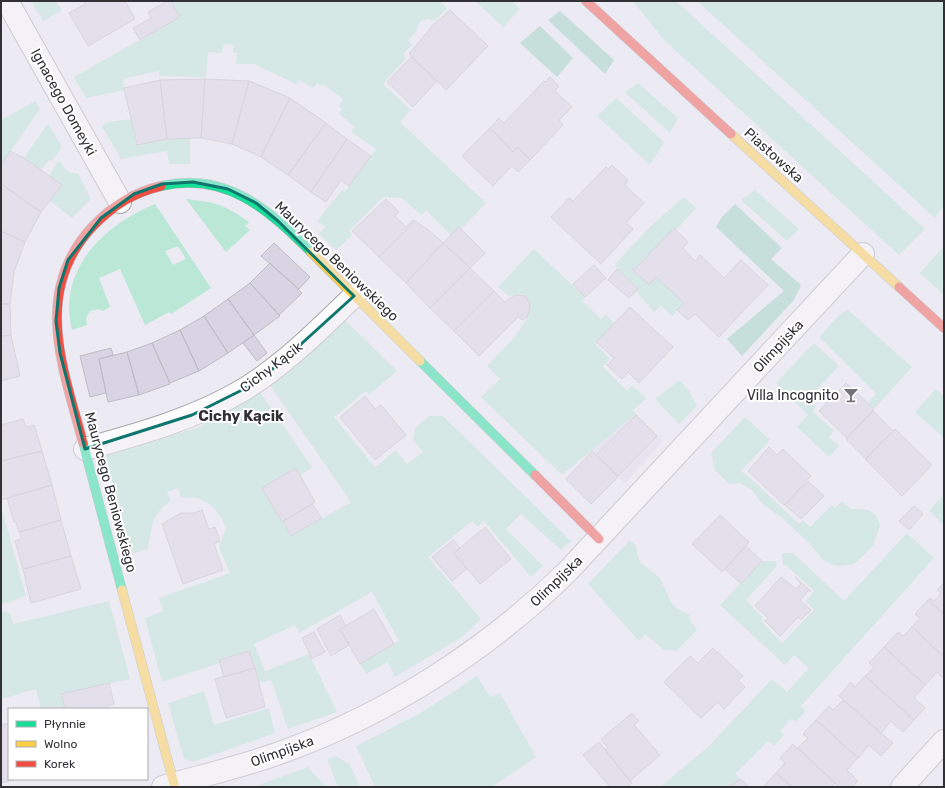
<svg xmlns="http://www.w3.org/2000/svg" width="945" height="788" viewBox="0 0 945 788" font-family="Rubik,sans-serif">
  <style>
    .built { fill: #e1deed }
    .green { fill: #bae7d6; fill-rule: evenodd }
    .forest { fill: #9ad2be }
    .building { fill: #d8d4e4; stroke: #bebdc3 }
    .lines { fill: none; stroke-linecap: round; stroke-linejoin: round }
    .street-casing { stroke: #a8a7ad; stroke-width: 24 }
    .fast-casing { stroke: #a8a7ad; stroke-width: 10 }
    .slow-casing { stroke: #a8a7ad; stroke-width: 10 }
    .jam-casing { stroke: #a8a7ad; stroke-width: 10 }
    .street { stroke: #fcfcfd; stroke-width: 22 }
    .fast { stroke: #16e098; stroke-width: 9 }
    .slow { stroke: #ffcf43; stroke-width: 9 }
    .jam { stroke: #f24e42; stroke-width: 9 }
    .marked { fill: none; stroke: #0f766e; stroke-width: 3; stroke-linejoin: round }
    .labels { text-anchor: middle; stroke-width: 4; stroke-linejoin: round; paint-order: stroke }
    .street-label { font-size: 14px; fill: #323136; stroke: #fff }
    .poi-label { font-size: 14px; fill: #323136; stroke: #fff; text-anchor: end }
    .neighbourhood-label { font-size: 15px; font-weight: bold; fill: #323136; stroke: #fff }
  </style>
  <rect width="100%" height="100%" fill="#eceaf2"/>
  <path class="built" d="M636,414L663,441L625,483L592,451Z"/>
  <path class="green" d="M31,1H56L62,10L43,21Z
    M171,1H440L447,8L435,21L429,19L420,21L416,32L408,40L412,45L403,54L406,58L383,84L411,110L400,122L486,203L461,229L451,235L426,210L421,215L402,198L383,197L349,231L352,235L336,250L319,234L326,227L317,221L342,190L345,192L376,149L351,132L355,127L339,114L342,109L339,106L343,99L324,85L322,86L317,83L314,88L299,80L296,84L254,64H236L237,53H233L234,45L224,44L222,53L208,52L206,77L159,76V71L123,79L125,90L86,98L74,77L180,17Z
    M475,1H512L520,9L503,27Z
    M633,1H676L925,229L899,255L664,40Z
    M697,1H944V205L935,218Z
    M638,83L678,118L670,133L625,92Z
    M616,98L664,142L650,165L597,116Z
    M35,101L40,109L1,165V120Z
    M131,119L137,145L167,139L190,138V164H169L167,151L121,159L102,126L109,122Z
    M48,123L62,147L52,161L49,160L41,170L24,158Z
    M59,160L68,172L78,174L91,199L72,218L50,201L62,185L49,176Z
    M755,190L799,229L787,241L741,200Z
    M684,197L696,208L676,230L673,229L635,269H632L649,284L656,277L684,303L672,316L661,305L654,312L636,291L638,288L617,269L615,264L653,224Z
    M186,199C215,202 225,205 249,222L245,226L250,230L226,252Z
    M155,204L211,288L171,314L169,312L145,325L120,269L99,278L110,307L103,311L98,309L90,311L86,318L87,325L72,330C57,270 104,225 155,204ZM178,246L186,259L173,265L165,251Z
    M944,246V295L920,273Z
    M534,249L585,297L582,301L601,319L606,315L614,323L595,344L610,359L603,367L627,391L632,386L647,398L633,410L636,414L562,475L481,397L500,379L487,366C498,354 539,317 528,300C523,292 516,295 509,296L498,287Z
    M848,310L912,367L874,409L868,403L876,394L819,337L841,313Z
    M345,320L397,371L369,395L366,391L334,417L375,467L396,450L407,464L423,452L413,440L415,428L429,416H443L571,541L561,550L521,514L506,529L543,566L531,577L484,521L478,527L472,521L428,557L481,619L462,637L395,677L388,662L366,674L360,664L399,641L372,592L299,633L295,625L254,644L265,671L309,654L337,712L288,729L271,680L259,683L249,651L219,659L220,663L162,682L145,618L163,611L159,598L230,573L219,547L226,528C218,507 204,495 181,498L178,488L167,492L171,501C151,514 152,527 148,549L131,554L106,458L108,454L199,427L259,391L312,467L300,476L295,468L262,488L291,536L351,502L270,385L277,381Z
    M814,343L839,366L809,398L816,406L813,412L834,431L829,437L839,446L829,457L797,427L808,415L776,383Z
    M679,380L689,391L697,406L679,424L655,399Z
    M936,389L944,396V438L915,412Z
    M745,417L770,440L741,471L756,483L799,524L803,520L810,527L832,505L835,508L842,501L851,509C865,508 876,509 880,525L873,546L854,564L840,566L834,565L824,561L808,542L781,517L762,504L751,489L739,483L729,484L715,470L711,453Z
    M944,494V525L929,511Z
    M1,506L26,596L1,605Z
    M907,533L934,558L801,706L806,711L796,722L791,719L780,731L784,735L774,746L768,741L735,774L740,779L727,787H660L707,748L772,679L787,692L809,668L794,655L785,665L720,605L762,561H776L777,566L746,600L763,618L761,621L782,643L814,610L806,601L814,591L786,565L783,566L782,553H793L844,601Z
    M630,540L636,546L638,558L641,563L660,578L672,604L681,611L689,614L691,622L697,630L676,651L663,649L645,634L639,641L588,584Z
    M109,601L130,679L61,694L65,709H41L36,689L1,699V610L10,613L13,624Z
    M477,676L490,697L500,693L536,757L492,787H375L356,746L419,714Z
    M204,691L214,725L269,708L275,733L193,762L184,759L168,703Z
    M336,756L350,765L360,787H338L327,759Z
    M308,767L326,787H253Z"/>
  <path class="forest" d="M560,11L614,60L605,74L548,20Z
    M540,26L573,58L557,77L520,43Z
    M735,204L782,248L771,259L801,285L794,300L742,356L727,339L784,291L716,227L722,217Z"/>
  <path class="building" d="M84,1H125L135,19L88,46L69,13L85,4Z
    M167,1H171L180,17L140,40L133,28L151,18L148,12Z
    M450,10L488,46L446,90L409,54L433,25Z
    M411,57L437,81L413,107L387,82Z
    M550,77L559,86L555,91L572,107L559,120L563,125L530,160L518,147L513,152L490,128L499,118L504,123L544,81L545,82Z
    M205,79L201,138L167,139L160,80Z
    M205,79L249,81L232,144L201,138Z
    M160,80L167,139L137,145L124,88Z
    M249,81L290,98L261,157L232,144Z
    M290,98L326,123L288,175L261,157Z
    M326,123L347,139L311,192L288,175Z
    M490,128L513,152L518,147L530,160L518,172L512,166L493,186L462,156Z
    M347,139L371,156L349,186L341,180L326,202L311,192Z
    M10,151L24,158L62,185L41,212L1,184V165Z
    M612,165L628,180L625,185L644,203L626,223L633,229L601,264L551,217L569,198L573,201L606,167L608,169Z
    M1,184L41,212L25,242L1,231Z
    M386,199L399,212L395,216L406,227L413,220L415,221L379,257L352,231Z
    M415,221L430,231L443,243L406,283L379,257Z
    M459,227L485,253L470,268L443,243Z
    M674,228L688,242L683,248L695,261L700,255L724,278L741,260L768,285L719,337L695,314L688,320L677,310L684,303L656,277L649,285L632,269H635Z
    M1,231L25,242L14,272L10,304H1Z
    M274,243L310,277L299,289L261,256Z
    M443,243L470,268L430,308L406,283Z
    M270,263L302,293L279,315L250,283Z
    M594,265L606,278L585,297L573,284Z
    M470,268L494,291L454,331L430,308Z
    M617,269L638,289L629,298L608,280Z
    M250,283L280,316L254,335L228,299Z
    M494,291L505,302L515,295L525,296L530,304L529,311L527,317L522,320L518,317L479,356L454,331Z
    M228,299L254,335L228,353L204,316Z
    M1,304H10L11,335L1,336Z
    M630,307L673,347L639,383L628,372L622,379L607,365L614,358L596,342Z
    M204,316L228,353L199,371L180,330Z
    M180,330L199,371L170,383L152,343Z
    M11,335L20,376L1,381V336Z
    M254,335L267,353L257,361L243,343Z
    M152,343L170,384L139,395L127,352Z
    M111,348L113,355L99,359L106,393L90,397L80,356Z
    M127,352L139,395L108,402L99,359Z
    M846,383L874,409L847,438L819,411Z
    M365,396L375,409L381,405L406,435L375,460L340,417Z
    M873,411L893,431L866,459L846,439Z
    M636,415L657,436L618,476L596,455Z
    M23,419L26,427L34,425L42,451L1,461V425Z
    M895,429L932,465L902,496L865,459Z
    M769,447L777,455L783,449L811,476L784,505L748,471Z
    M42,451L52,485L1,500V461Z
    M592,451L618,477L591,504L566,479Z
    M296,468L315,502L282,522L262,488Z
    M808,481L824,496L801,519L785,505Z
    M52,485L61,520L19,532L16,522H14L7,498Z
    M312,504L322,518L291,536L283,521Z
    M914,506L923,514L909,530L899,521Z
    M202,510L209,529L215,527L220,541L214,544L223,570L183,584L162,524L181,513H194Z
    M720,515L749,542L722,572L692,544Z
    M61,520L71,556L23,569L15,541L21,539L20,532Z
    M485,527L511,559L480,584L454,553Z
    M453,540L460,548L454,553L467,569L452,581L432,557Z
    M746,546L762,561L741,584L725,569Z
    M71,556L81,589L31,603L23,569Z
    M781,577L796,589L801,584L795,577L811,591H808L800,600L811,610L801,620L798,617L780,636L764,620L766,621L768,618L755,606Z
    M944,583V614L928,600L930,598L934,601L941,593L937,590Z
    M928,600L944,614V657L912,627L920,618L915,614Z
    M374,609L394,644L360,664L340,629Z
    M340,615L346,626L340,629L349,645L331,656L317,629Z
    M912,627L944,657V679L937,672L925,685L884,647L898,632L903,636Z
    M314,632L325,652L312,659L302,638Z
    M884,647L925,685L914,698L925,708L914,720L865,676L874,667L869,663Z
    M713,648L743,676L738,680L745,687L724,709L718,702L701,718L664,682L690,656L698,663Z
    M249,651L255,668L224,677L219,660Z
    M255,668L265,707L226,718L215,679Z
    M865,676L914,720L903,732L891,721L881,733L839,696L851,682L855,687Z
    M109,683L114,704L107,706V709H65L61,694Z
    M843,700L893,743L881,756L869,745L858,758L816,720L829,706L833,710Z
    M632,713L639,721L634,725L660,755L630,781L605,750L608,748L601,739Z
    M816,720L858,758L847,770L858,781L852,787H839L798,748L808,738L803,734Z
    M9,723V779H17L1,783V725Z
    M599,742L632,783L626,787H610L583,755Z
    M793,744L835,783L831,787H792L776,773L785,763L780,758Z
    M776,773L792,787H763Z
    M740,779L749,787H728Z"/>
  <g class="lines">
    <g class="street-casing">
      <path id="street" d="M7,1L120,202
        M85,449C139,434 194,419 243,390C284,365 320,329 354,296
        M163,787C204,775 245,766 285,751C389,713 487,650 567,572L863,254
        M902,787L944,741"/>
    </g>
    <g class="fast-casing">
      <path id="fast" d="M161,186C226,171 268,209 311,252
        M420,361L535,475
        M83,443L122,590"/>
    </g>
    <g class="slow-casing">
      <path id="slow" d="M731,134L899,287
        M311,252L420,361
        M122,590L174,784"/>
    </g>
    <g class="jam-casing">
      <path id="jam" d="M586,1L731,134
        M899,287L944,328
        M83,443C63,368 32,292 92,227C111,207 134,192 161,186
        M535,475L599,539"/>
    </g>
    <use href="#street" class="street"/>
    <use href="#fast" class="fast"/>
    <use href="#slow" class="slow"/>
    <use href="#jam" class="jam"/>
  </g>
  <path d="M0 0H945V788H0ZM193,182L228,189L256,203L278,221L354,296L278,365L244,389L192,415L85,449L60,353L56,321L59,288L68,260L101,218L134,194L162,184Z" fill="#eceaf2" fill-opacity=".55" fill-rule="evenodd"/>
  <path class="marked" d="M193,182L228,189L256,203L278,221L354,296L278,365L244,389L192,415L85,449L60,353L56,321L59,288L68,260L101,218L134,194L162,184Z"/>
  <defs>
    <g id="bar-bare" transform="scale(1.2)"><path d="M-6-5H6L.8 .8V4.5H3.5V6h-7V4.5H-.8V.8Z" fill="#737278" stroke="#fff" stroke-width="2.5" paint-order="stroke"/></g>
  </defs>
  <g fill-rule="evenodd">
    <use href="#bar-bare" x="851" y="395"/>
  </g>
  <g class="labels">
    <g class="street-label">
      <text transform="translate(64 102) rotate(61)" y="5">Ignacego Domeyki</text>
      <text transform="translate(774 155) rotate(42)" y="5">Piastowska</text>
      <text transform="translate(337 261) rotate(44)" y="5">Maurycego Beniowskiego</text>
      <text transform="translate(778 346) rotate(-47)" y="5">Olimpijska</text>
      <text transform="translate(271 367) rotate(-37)" y="5">Cichy Kącik</text>
      <text transform="translate(111 492) rotate(75)" y="5">Maurycego Beniowskiego</text>
      <text transform="translate(556 581) rotate(-44)" y="5">Olimpijska</text>
      <text transform="translate(282 751) rotate(-20)" y="5">Olimpijska</text>
    </g>
    <g class="poi-label">
      <text x="839" y="400">Villa Incognito</text>
    </g>
    <g class="neighbourhood-label">
      <text x="241" y="421">Cichy Kącik</text>
    </g>
  </g>
  <rect width="945" height="788" fill="none" stroke="#323136" stroke-width="4"/>
  <rect x="8" y="708" width="140" height="72" fill="#ffffff" stroke="#adadaf"/>
  <rect x="16" y="721" width="20" height="6" fill="#16e098" stroke="#adadaf"/>
  <text x="44" y="728" font-size="12" fill="#323136">Płynnie</text>
  <rect x="16" y="741" width="20" height="6" fill="#ffcf43" stroke="#adadaf"/>
  <text x="44" y="748" font-size="12" fill="#323136">Wolno</text>
  <rect x="16" y="761" width="20" height="6" fill="#f24e42" stroke="#adadaf"/>
  <text x="44" y="768" font-size="12" fill="#323136">Korek</text>
</svg>
